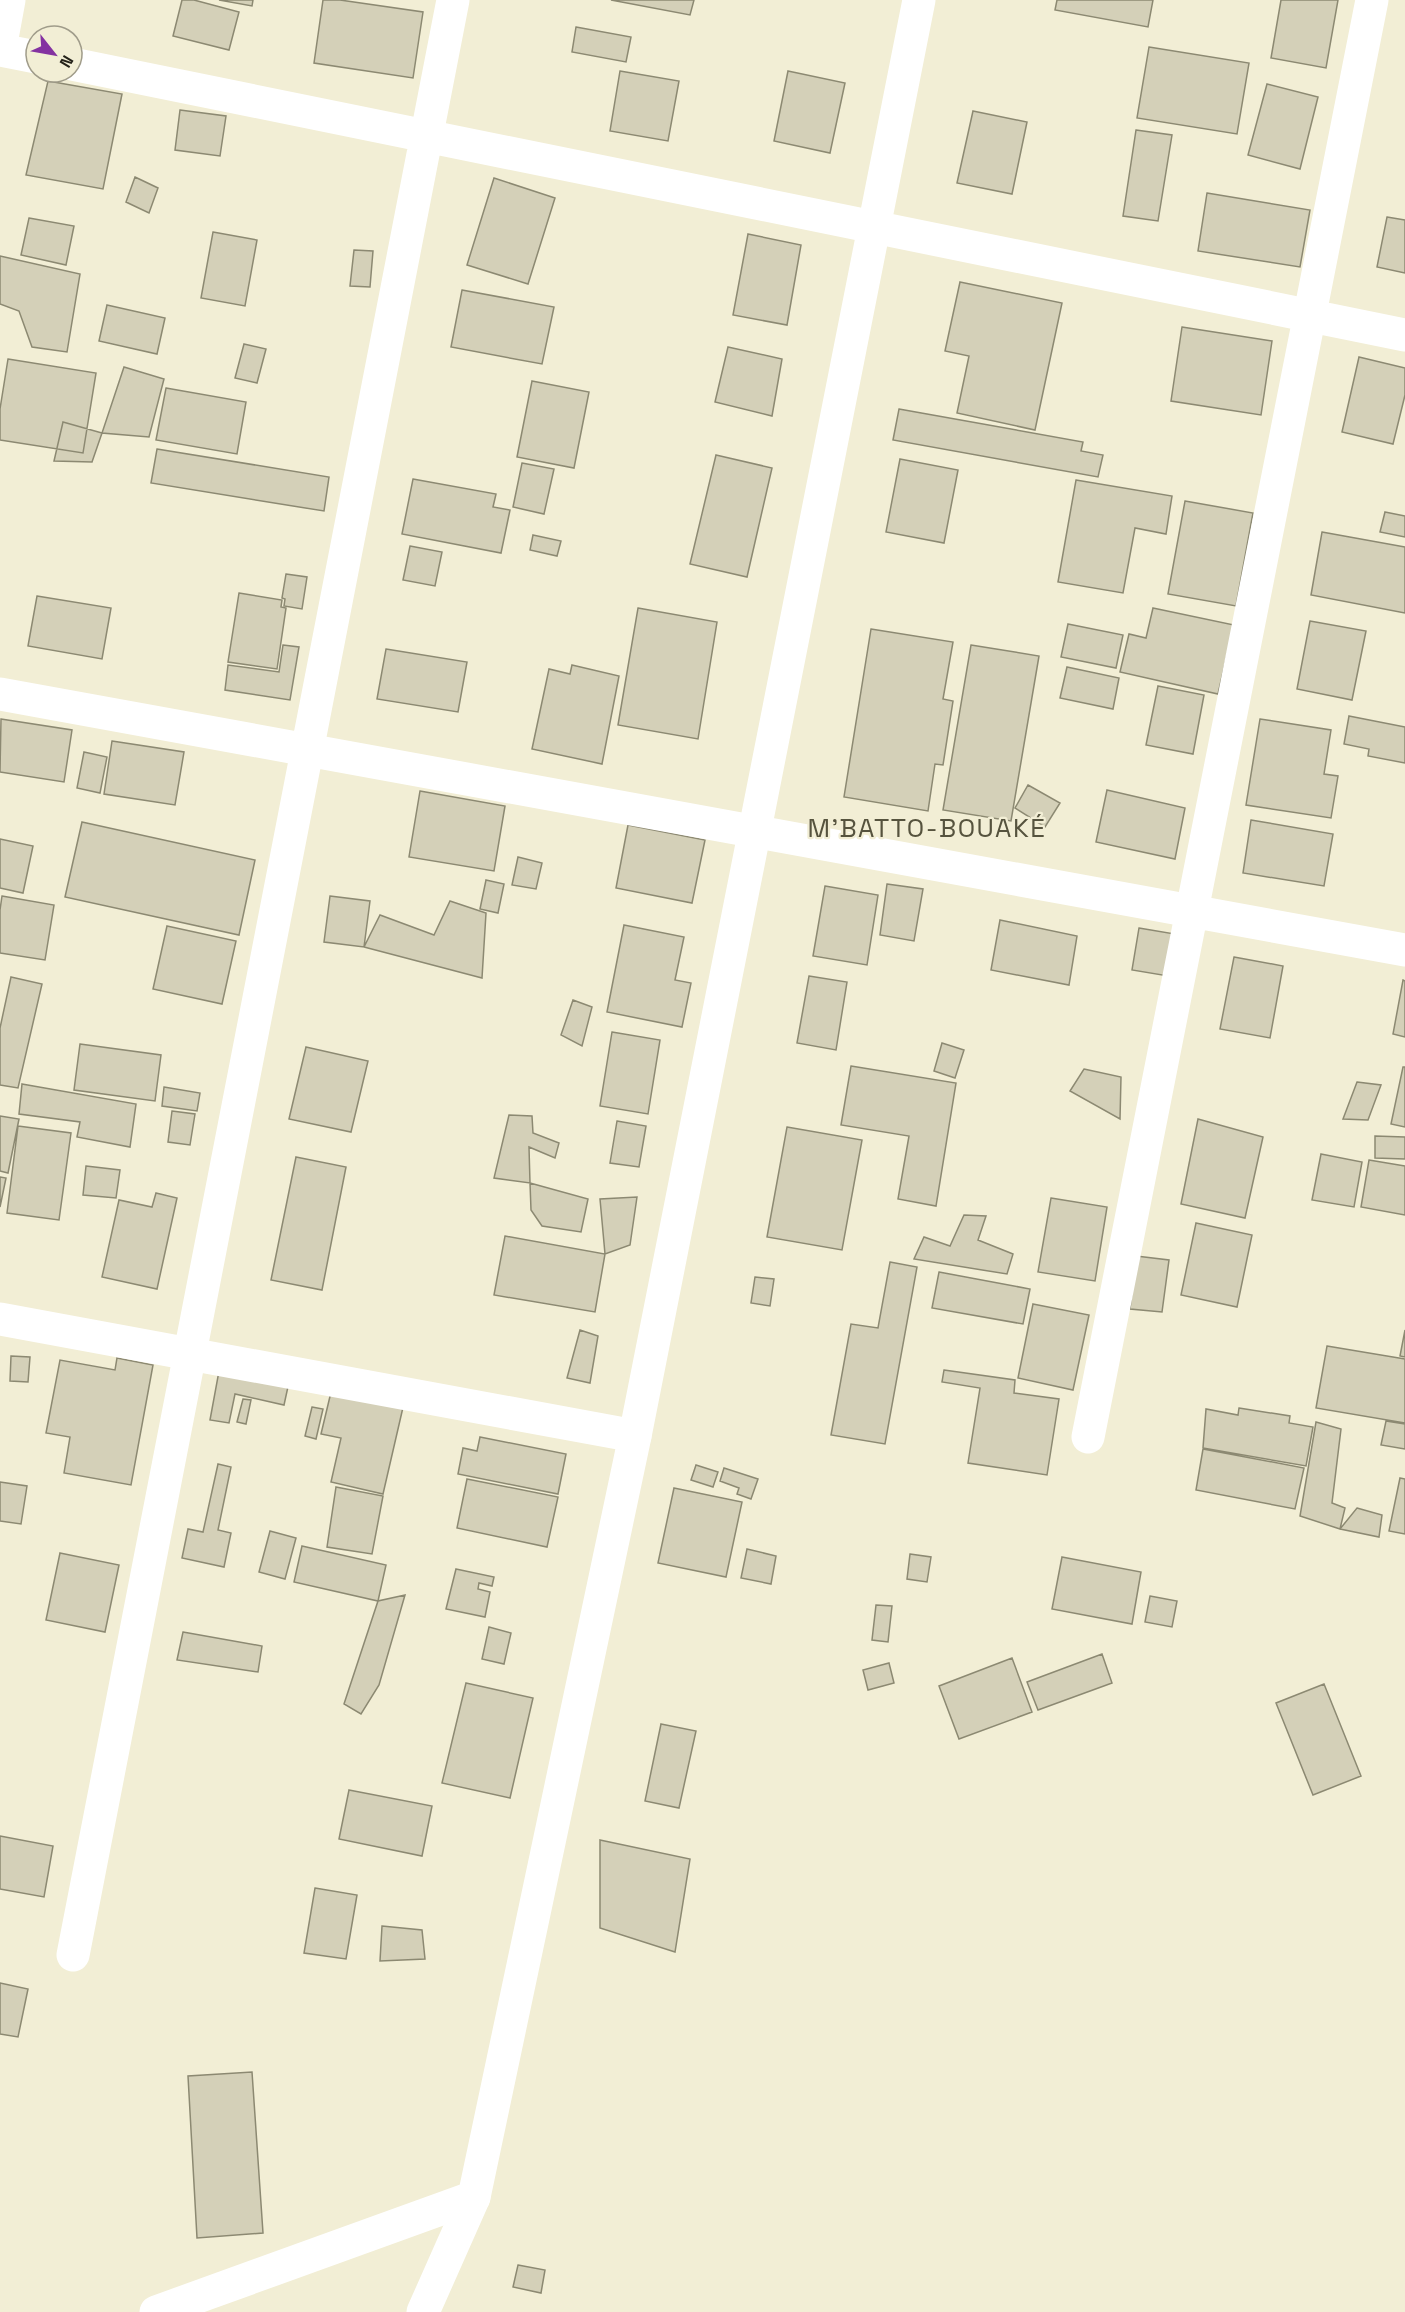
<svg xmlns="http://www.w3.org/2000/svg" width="1405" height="2312" viewBox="0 0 1405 2312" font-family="'Space Grotesk',sans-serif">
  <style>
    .building { fill: #d4d0b8; stroke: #8c8972; stroke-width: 1.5 }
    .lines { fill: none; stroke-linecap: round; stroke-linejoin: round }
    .street { stroke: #fff; stroke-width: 33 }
    .secondary { stroke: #fff; stroke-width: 33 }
    .labels { text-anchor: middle; stroke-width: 4.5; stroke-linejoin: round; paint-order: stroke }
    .quarter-label { font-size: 26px; letter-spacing: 1.5px; fill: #56533e; stroke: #f2eed5 }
  </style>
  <rect width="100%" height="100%" fill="#f2eed5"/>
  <path class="building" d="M182,0H194L239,12L229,50L173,36Z
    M219,0H253L252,6Z
    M323,0H340L423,12L413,78L314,63Z
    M611,0H694L690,15Z
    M1057,0H1153L1148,27L1055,10Z
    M1281,0H1338L1326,68L1271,58Z
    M576,27L631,37L626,62L572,52Z
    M1149,47L1249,63L1237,134L1137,118Z
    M620,71L679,81L668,141L610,131Z
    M788,71L845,83L830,153L774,141Z
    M48,81L122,94L103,189L26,175Z
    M1267,84L1318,97L1300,169L1248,155Z
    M180,110L226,116L220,156L175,150Z
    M973,111L1027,122L1012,194L957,183Z
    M1136,130L1172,135L1158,221L1123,216Z
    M135,177L158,188L149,213L126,202Z
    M494,178L555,198L528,284L467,265Z
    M1207,193L1310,210L1300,267L1198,251Z
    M1387,217L1405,220V273L1377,267Z
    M29,218L74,226L66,265L21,255Z
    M213,232L257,240L245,306L201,298Z
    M748,234L801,245L787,325L733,315Z
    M354,250L373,251L370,287L350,286Z
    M0,256L80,274L67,352L32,347L19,311L0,304Z
    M960,282L1062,303L1035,430L957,413L969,356L945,351Z
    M462,290L554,307L542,364L451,347Z
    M107,305L165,318L157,354L99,341Z
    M1182,327L1272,341L1261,415L1171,401Z
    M244,344L266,349L257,383L235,378Z
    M728,347L782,359L772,416L715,402Z
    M1359,357L1405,368V395L1393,444L1342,432Z
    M8,359L96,373L83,453L0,440V409Z
    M124,367L164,379L149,437L102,433Z
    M532,381L589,392L574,468L517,457Z
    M166,388L246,402L237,454L156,440Z
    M899,409L1083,442L1081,451L1103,455L1098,477L893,440Z
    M63,422L102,433L92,462L54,461Z
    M157,449L329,477L324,511L151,483Z
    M716,455L772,468L747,577L690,564Z
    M900,459L958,470L944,543L886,532Z
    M522,463L554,469L544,514L513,507Z
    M413,479L496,494L493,507L510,510L501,553L402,534Z
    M1076,480L1172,496L1166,534L1135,528L1123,593L1058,582Z
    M1185,501L1253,513L1236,606L1168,594Z
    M1385,512L1405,516V537L1380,532Z
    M1322,532L1405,547V613L1311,595Z
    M533,535L561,541L557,556L530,550Z
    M410,546L442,552L435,586L403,580Z
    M286,574L307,577L302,609L284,606L285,599L282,598Z
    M239,593L282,600L281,607L286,608L277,669L228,662Z
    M37,596L111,608L102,659L28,646Z
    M638,608L717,622L698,739L618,725Z
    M1153,608L1234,625L1218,694L1120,672L1129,634L1146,638Z
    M1310,621L1366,631L1352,700L1297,689Z
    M1068,624L1123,635L1116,668L1061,657Z
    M871,629L953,642L943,699L953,701L943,765L935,764L928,811L844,797Z
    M283,645L299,647L290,700L225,690L228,665L279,672Z
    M971,645L1039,656L1011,821L943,810Z
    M386,649L467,662L458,712L377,699Z
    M572,665L619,676L602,764L532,749L549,669L570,674Z
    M1067,667L1119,678L1113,709L1060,698Z
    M1158,686L1204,695L1193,754L1146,745Z
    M1349,716L1405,727V763L1368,756L1369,749L1344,744Z
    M1,719L72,730L64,782L0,772Z
    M1260,719L1331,730L1324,774L1338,776L1331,818L1246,805Z
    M112,741L184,752L175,805L104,794Z
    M84,752L107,757L100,793L77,788Z
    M1028,785L1060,803L1045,827L1015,808Z
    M1107,790L1185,808L1175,859L1096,842Z
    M420,791L505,806L494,871L409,857Z
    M1251,820L1333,834L1324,886L1243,873Z
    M82,822L255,860L239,935L65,897Z
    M628,825L705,840L692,903L616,888Z
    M0,839L33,846L23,893L0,888Z
    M518,857L542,863L536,889L512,885Z
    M486,880L504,884L498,913L480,909Z
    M887,884L923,889L914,941L880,935Z
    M825,886L878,895L867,965L813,956Z
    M2,896L54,905L45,960L0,953V910Z
    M330,896L370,901L364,947L324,942Z
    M450,901L486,913L482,978L364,947L380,915L434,935Z
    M1000,920L1077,936L1069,985L991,970Z
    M624,925L684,937L675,980L691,983L682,1027L607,1012Z
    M167,926L236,941L222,1004L153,989Z
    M1139,928L1175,934L1168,976L1132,970Z
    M1234,957L1283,966L1270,1038L1220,1029Z
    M809,976L847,982L836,1050L797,1043Z
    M11,977L42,984L18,1088L0,1085V1028Z
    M1403,980L1405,981V1037L1393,1034Z
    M573,1000L592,1007L582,1046L561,1035Z
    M612,1032L660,1040L648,1114L600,1106Z
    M942,1043L964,1050L955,1078L934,1071Z
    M80,1044L161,1055L155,1101L74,1090Z
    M306,1047L368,1061L351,1132L289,1119Z
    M851,1066L956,1083L936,1206L898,1199L909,1136L841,1125Z
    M1403,1067H1405V1127L1391,1124Z
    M1084,1069L1121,1077L1120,1119L1070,1091Z
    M1357,1082L1381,1085L1368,1120L1343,1119Z
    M22,1084L136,1104L130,1147L77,1137L80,1122L19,1114Z
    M164,1087L200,1093L197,1111L162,1106Z
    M172,1111L195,1114L190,1145L168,1142Z
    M509,1115L532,1116L533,1133L559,1143L555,1158L529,1147L530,1183L494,1178Z
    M0,1116L19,1119L8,1173L0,1171Z
    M1198,1119L1263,1137L1245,1218L1181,1204Z
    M617,1121L646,1126L639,1167L610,1163Z
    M18,1126L71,1133L59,1220L7,1213Z
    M787,1127L862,1140L842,1250L767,1237Z
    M1375,1136L1405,1137V1159L1375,1158Z
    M1321,1154L1362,1162L1354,1207L1312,1200Z
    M296,1157L346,1167L322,1290L271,1280Z
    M1369,1160L1405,1166V1215L1361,1207Z
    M86,1166L120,1170L116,1198L83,1195Z
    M0,1177L6,1178L0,1207Z
    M530,1183L588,1199L581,1232L542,1226L531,1210Z
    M156,1193L177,1198L157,1289L102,1277L119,1200L152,1207Z
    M637,1197L630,1245L605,1254L600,1199Z
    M1051,1198L1107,1207L1095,1281L1038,1272Z
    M964,1215L986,1216L978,1240L1013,1254L1007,1274L914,1259L924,1237L950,1246Z
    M1196,1223L1252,1235L1237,1307L1181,1295Z
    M505,1236L605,1254L595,1312L494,1295Z
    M1136,1256L1169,1260L1162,1312L1130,1309Z
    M890,1262L917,1267L885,1444L831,1435L851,1324L878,1328Z
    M939,1272L1030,1289L1023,1324L932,1308Z
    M755,1277L774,1279L770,1306L751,1303Z
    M1033,1304L1089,1315L1073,1390L1018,1378Z
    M580,1330L598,1336L590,1383L567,1378Z
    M1405,1330V1357L1400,1356Z
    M1327,1346L1405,1359V1423L1316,1408Z
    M11,1356L30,1357L28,1382L10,1381Z
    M117,1358L153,1365L131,1485L64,1473L70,1437L46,1433L60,1360L115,1370Z
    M944,1370L1015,1380L1014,1393L1059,1399L1047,1475L968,1463L980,1388L942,1382Z
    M219,1371L289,1382L284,1405L235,1394L229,1423L210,1420Z
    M332,1388L404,1403L383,1494L331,1482L341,1438L321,1434Z
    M243,1399L251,1400L246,1424L237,1422Z
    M312,1407L323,1409L316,1439L305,1436Z
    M1239,1408L1290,1416L1289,1423L1313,1427L1306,1466L1203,1448L1206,1409L1238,1415Z
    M1386,1421L1405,1424V1449L1381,1445Z
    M1316,1422L1341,1429L1332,1503L1345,1508L1340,1529L1300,1516Z
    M480,1437L566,1454L558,1494L458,1474L463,1448L477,1451Z
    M1203,1449L1304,1468L1295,1509L1196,1490Z
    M218,1464L231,1467L218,1530L231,1533L224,1567L182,1558L188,1529L203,1532Z
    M696,1465L718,1472L713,1487L691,1480Z
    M724,1468L758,1479L751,1499L737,1494L739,1488L720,1481Z
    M1400,1478L1405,1479V1534L1389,1531Z
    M467,1479L558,1497L547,1547L457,1528Z
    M0,1482L27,1486L21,1524L0,1521Z
    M336,1487L383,1496L372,1554L327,1547Z
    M674,1488L742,1502L726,1577L658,1563Z
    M1357,1508L1382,1515L1379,1537L1340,1529Z
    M270,1531L296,1538L285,1579L259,1572Z
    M302,1546L386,1565L378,1601L294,1582Z
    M747,1549L776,1556L771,1584L741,1578Z
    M60,1553L119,1565L105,1632L46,1620Z
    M910,1554L931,1557L927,1582L907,1579Z
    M1062,1557L1141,1572L1132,1624L1052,1609Z
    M456,1569L494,1577L492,1586L479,1583L478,1589L490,1592L485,1617L446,1609Z
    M405,1595L379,1685L361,1714L344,1704L378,1601Z
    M1150,1596L1177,1601L1172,1627L1145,1622Z
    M876,1605L892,1606L888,1642L872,1640Z
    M489,1627L511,1633L504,1664L482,1659Z
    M183,1632L262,1646L258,1672L177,1660Z
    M1102,1654L1112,1683L1038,1710L1027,1682Z
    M1012,1658L1032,1712L959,1739L939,1686Z
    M889,1663L894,1683L868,1690L863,1670Z
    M466,1683L533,1698L510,1798L442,1783Z
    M1324,1684L1361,1776L1313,1795L1276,1703Z
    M661,1724L696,1731L679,1808L645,1801Z
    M349,1790L432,1806L422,1856L339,1839Z
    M0,1836L53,1846L44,1897L0,1889Z
    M600,1840L690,1859L675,1952L600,1928Z
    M315,1888L357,1895L346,1959L304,1953Z
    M382,1926L422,1930L425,1959L380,1961Z
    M0,1983L28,1989L18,2037L0,2034Z
    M252,2072L263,2233L197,2238L188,2076Z
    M518,2265L545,2270L541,2293L513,2287Z"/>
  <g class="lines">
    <path class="street" d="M0,49L9,0
      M0,50L36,57
      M72,64L1405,335
      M0,694L1405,950
      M0,1319L635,1436
      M1088,1437L1372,0
      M73,1955L453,0
      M423,2312L474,2197"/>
    <path class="secondary" d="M156,2312L474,2197L635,1436L919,0"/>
  </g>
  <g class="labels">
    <g class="quarter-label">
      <text x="927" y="837">M'BATTO-BOUAKÉ</text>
    </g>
  </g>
  <g transform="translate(54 54) rotate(121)"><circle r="28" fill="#f2eed5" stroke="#a09c8a" stroke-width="1.5"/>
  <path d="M0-4.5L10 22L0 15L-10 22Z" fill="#8432a1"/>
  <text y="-9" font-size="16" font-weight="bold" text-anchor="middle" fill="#242219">N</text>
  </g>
</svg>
